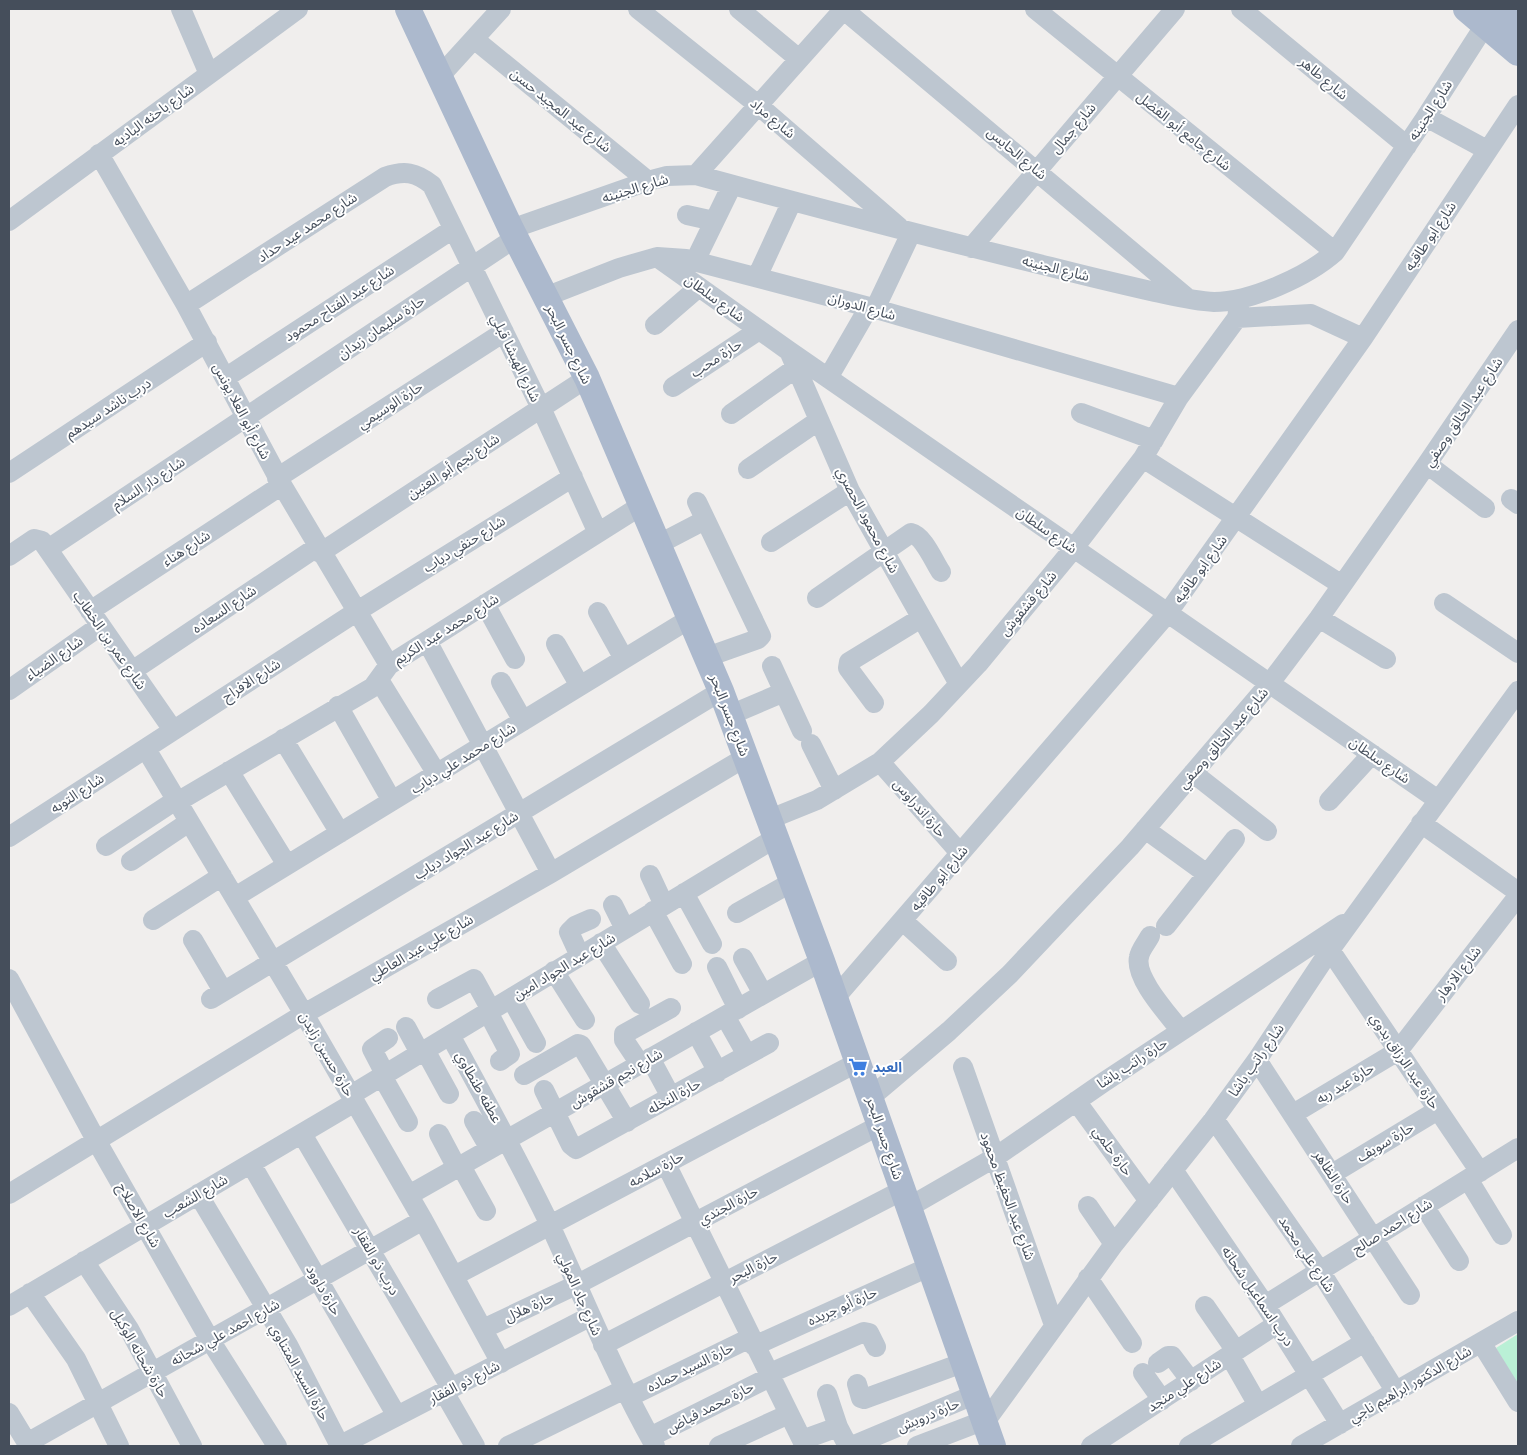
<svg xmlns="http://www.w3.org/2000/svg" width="1527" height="1455" viewBox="0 0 1527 1455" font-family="'Noto Sans','Noto Sans Arabic',sans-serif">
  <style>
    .green { fill: #baf0d6 }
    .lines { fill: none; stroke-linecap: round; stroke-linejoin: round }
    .minor { stroke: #bdc6d0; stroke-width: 20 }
    .major { stroke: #acb9cd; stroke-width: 26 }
    .labels { text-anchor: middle; stroke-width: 4; stroke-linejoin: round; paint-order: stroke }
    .street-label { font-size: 14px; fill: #454e5b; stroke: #fff }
    .shop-label { font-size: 14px; font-weight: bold; fill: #366cbe; stroke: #fff; text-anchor: start }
  </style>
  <rect width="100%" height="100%" fill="#f0eeed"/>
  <path class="green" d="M1518,1334V1385L1496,1348Z"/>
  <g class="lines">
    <path class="minor" d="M181,9L209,74
      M638,9L758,105L899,227
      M739,9L799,59
      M843,9L1186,297
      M1035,9L1335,252
      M1241,9L1407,146
      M474,39L648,181
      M440,76L501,9
      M1426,117L1487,150
      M99,154L186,305L282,485L389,665
      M696,175L844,9
      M687,215L714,221
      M9,221L298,9
      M511,229L648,181L667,176L696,175C814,207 932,238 1051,267C1086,276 1120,284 1155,292C1174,296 1194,301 1214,302C1251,302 1308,276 1335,252L1426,117L1485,25
      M971,248L1175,9
      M657,257L789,351L1438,800
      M695,261L732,185
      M757,277L792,201
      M545,297L619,268L657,257L686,259L869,307L1179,397
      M186,305L385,177C404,170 416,172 432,185L541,408L598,533
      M875,309L911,233
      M1237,318L1311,314L1363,338
      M655,325L699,287
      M789,351L850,491L959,684
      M225,378L453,229
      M828,378L869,307
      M673,387L759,330
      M1081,413L1154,440
      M731,414L796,368
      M1143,458L1342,585
      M1427,464L1485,508
      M748,469L818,421
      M9,473L207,342
      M277,478L504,332
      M1511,499L1518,504
      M697,502L761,636L758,639L707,657
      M771,542L850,491
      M659,544L705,520
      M48,549L515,238
      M320,553L587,378
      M9,556L34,539L42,541L173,730
      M817,598L911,533C924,536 934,562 941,572
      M1444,603L1518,653
      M485,604L515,659
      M90,611L282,485
      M598,612L624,659
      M1319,618L1386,659
      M427,641L551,873
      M556,644L580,686
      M772,666L802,731
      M132,671L317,547
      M379,680L437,774
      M501,682L523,721
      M9,690L100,626
      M874,703L848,668L849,662L921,618
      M338,706L392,801
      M730,715L784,692
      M283,739L340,833
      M811,744L834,790
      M146,749L304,1014L423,1220L501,1363
      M880,762L960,853
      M229,771L287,865
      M1193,773L1267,831
      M1329,801L1372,754
      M177,802L373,687L389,665L642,505
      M770,819L817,800L880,762L931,714L978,664L1074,548L1143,458L1179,397L1237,318L1240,300
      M1421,823L1518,892
      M1145,829L1207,874
      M9,837L356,612L573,477
      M106,846L176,800
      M131,861L189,822
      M650,875L664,905
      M684,893L712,944
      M235,897L691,618
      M613,905L625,929
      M653,911L682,964
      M737,913L794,881
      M153,920L222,876
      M903,921L947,961
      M1166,926L1235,839
      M1150,936C1147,942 1140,950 1139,957C1134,978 1169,1015 1181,1031
      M193,940L223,991
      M601,943L640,1004
      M1330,950L1480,1172
      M580,956L569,932L575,926L591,919
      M743,958L763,994
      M717,967L738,1009
      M554,971L585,1020
      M9,979L96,1140L210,1340L277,1446
      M511,998L536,1043
      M835,998L1167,614L1363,338L1518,105
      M211,999L721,691
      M437,999L474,979L491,1010
      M488,1012L510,1054L500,1061
      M725,1016L747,1055
      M406,1027L420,1053
      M696,1032L718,1072
      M450,1035C484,1097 518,1159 549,1223C584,1298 614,1374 655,1446
      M425,1050L449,1094
      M650,1058L671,1097
      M1257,1060L1410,1295
      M640,1064L624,1040V1034L671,1008
      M963,1067L1054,1325
      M385,1074L372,1049L388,1038
      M524,1075L578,1044L581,1045L627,1122
      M382,1076L408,1122
      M544,1090L571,1145L576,1149L769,1043
      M351,1095L777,837
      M871,1097L949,1031L1010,974L1130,847L1270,683L1319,618L1427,464L1518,330
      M1076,1101L1149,1201
      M1293,1114L1398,1051L1518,896
      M1214,1119L1320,1271L1396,1392
      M474,1121L490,1149
      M302,1134L451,1388
      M439,1134L457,1168
      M251,1164L397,1416
      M666,1164L805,1446
      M461,1166L486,1211
      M1173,1170L1265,1305L1340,1424
      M1332,1174L1438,1110
      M1468,1179L1502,1235
      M9,1194L304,1014L551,873L746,757
      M198,1194L288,1345L340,1446
      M409,1195L822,961
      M1088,1206L1114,1244
      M1424,1206L1459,1261
      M909,1207L994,1158L1104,1082L1343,924
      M84,1261L129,1329L192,1446
      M454,1276L858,1062
      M1088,1278L1132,1343
      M30,1293L76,1359L119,1446
      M1265,1305L1518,1148
      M9,1306L355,1102
      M1205,1306L1236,1351
      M483,1329L576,1285L880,1125
      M1482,1344L1518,1402
      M603,1345L903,1190
      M754,1346L931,1266
      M1230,1356L1258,1405
      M1158,1363L1168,1356H1172L1191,1381
      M1143,1373L1162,1400
      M768,1374L864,1332L869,1333L876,1347
      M857,1384L861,1398L864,1399L965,1362
      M444,1392L475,1446
      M827,1394L838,1427
      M629,1397L750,1338
      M9,1413L29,1446
      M985,1422L1114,1244L1214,1119L1257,1060L1330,950L1518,691
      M650,1437L770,1377
      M802,1440L838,1427L848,1446
      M27,1443L423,1220
      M339,1446L589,1317
      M508,1446L625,1389
      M719,1446L789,1414
      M852,1446L976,1394
      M917,1446L985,1420
      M1091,1446L1277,1324
      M1189,1446L1365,1342
      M1301,1446L1518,1321"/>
    <path class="major" d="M408,9L511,229L587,378L721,691L822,961L993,1446
      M1466,9L1518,53
      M1498,9L1518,26"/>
  </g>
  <defs>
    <g id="supermarket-bare" transform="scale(1.5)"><path d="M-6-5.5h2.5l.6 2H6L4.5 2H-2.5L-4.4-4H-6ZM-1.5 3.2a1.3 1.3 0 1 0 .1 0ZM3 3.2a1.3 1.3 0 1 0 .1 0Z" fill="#3f7fe0" stroke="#fff" stroke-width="2.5" paint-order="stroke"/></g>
  </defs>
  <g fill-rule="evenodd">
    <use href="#supermarket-bare" x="858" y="1067"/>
  </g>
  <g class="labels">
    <g class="street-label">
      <text transform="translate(1324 78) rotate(40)" y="5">شارع طاهر</text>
      <text transform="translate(561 110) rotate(39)" y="5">شارع عبد المجيد حسن</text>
      <text transform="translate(1430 110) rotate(-57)" y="5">شارع الجنينه</text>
      <text transform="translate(153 115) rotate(-36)" y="5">شارع باحثه الباديه</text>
      <text transform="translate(773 118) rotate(40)" y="5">شارع مراد</text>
      <text transform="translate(1073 128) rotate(-50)" y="5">شارع جمال</text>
      <text transform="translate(1184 131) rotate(39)" y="5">شارع جامع أبو الفضل</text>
      <text transform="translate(1017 153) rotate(40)" y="5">شارع الحايس</text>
      <text transform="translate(635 188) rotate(-17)" y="5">شارع الجنينه</text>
      <text transform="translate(307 227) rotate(-33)" y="5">شارع محمد عيد حداد</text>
      <text transform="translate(1430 236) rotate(-56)" y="5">شارع ابو طاقيه</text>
      <text transform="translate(1056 268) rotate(14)" y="5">شارع الجنينه</text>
      <text transform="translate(715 298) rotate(36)" y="5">شارع سلطان</text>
      <text transform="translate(339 303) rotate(-33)" y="5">شارع عبد الفتاح محمود</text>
      <text transform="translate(862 306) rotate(16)" y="5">شارع الدوران</text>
      <text transform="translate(381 327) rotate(-34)" y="5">حارة سليمان زيدان</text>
      <text transform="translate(569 344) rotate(64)" y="5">شارع جسر البحر</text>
      <text transform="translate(516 358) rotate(64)" y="5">شارع الهيشا قبلي</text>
      <text transform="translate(716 358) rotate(-33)" y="5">حارة محب</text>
      <text transform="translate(390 405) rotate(-33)" y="5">حارة الوسيمي</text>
      <text transform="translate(108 408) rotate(-33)" y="5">درب ناشد سيدهم</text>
      <text transform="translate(242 411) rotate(62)" y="5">شارع أبو العلا يونس</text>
      <text transform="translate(1463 412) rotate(-56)" y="5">شارع عبد الخالق وصفي</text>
      <text transform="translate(453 466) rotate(-33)" y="5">شارع نجم أبو العنين</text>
      <text transform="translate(148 483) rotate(-33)" y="5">شارع دار السلام</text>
      <text transform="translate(868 520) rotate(62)" y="5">شارع محمود الحصري</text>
      <text transform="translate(1047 530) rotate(35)" y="5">شارع سلطان</text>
      <text transform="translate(464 544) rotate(-32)" y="5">شارع حنفي دياب</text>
      <text transform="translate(186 548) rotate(-33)" y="5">شارع هناء</text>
      <text transform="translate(1200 569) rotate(-54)" y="5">شارع ابو طاقيه</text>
      <text transform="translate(1028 603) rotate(-50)" y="5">شارع قشقوش</text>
      <text transform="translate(224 609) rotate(-34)" y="5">شارع السعاده</text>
      <text transform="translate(446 629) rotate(-32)" y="5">شارع محمد عبد الكريم</text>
      <text transform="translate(110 640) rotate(55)" y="5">شارع عمر بن الخطاب</text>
      <text transform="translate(54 658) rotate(-35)" y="5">شارع الضياء</text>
      <text transform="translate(251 680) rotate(-33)" y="5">شارع الافراح</text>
      <text transform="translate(730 715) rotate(69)" y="5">شارع جسر البحر</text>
      <text transform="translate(1223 738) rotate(-49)" y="5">شارع عبد الخالق وصفي</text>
      <text transform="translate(463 758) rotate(-32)" y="5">شارع محمد علي دياب</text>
      <text transform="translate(1380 760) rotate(35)" y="5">شارع سلطان</text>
      <text transform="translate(77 793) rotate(-33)" y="5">شارع التوبه</text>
      <text transform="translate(920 808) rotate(49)" y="5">حارة اندراوس</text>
      <text transform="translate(466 845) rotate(-31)" y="5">شارع عبد الجواد دياب</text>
      <text transform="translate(939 878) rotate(-50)" y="5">شارع ابو طاقيه</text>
      <text transform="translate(421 947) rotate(-30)" y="5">شارع علي عبد العاطي</text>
      <text transform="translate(564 966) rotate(-31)" y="5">شارع عبد الجواد امين</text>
      <text transform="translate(1458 973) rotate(-52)" y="5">شارع الازهار</text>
      <text transform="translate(327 1054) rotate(60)" y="5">حارة حسين زايدن</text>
      <text transform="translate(1256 1060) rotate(-55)" y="5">شارع راتب باشا</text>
      <text transform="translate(1405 1061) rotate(56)" y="5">حارة عبد الرزاق بدوي</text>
      <text transform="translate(1132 1063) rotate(-33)" y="5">حارة راتب باشا</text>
      <text transform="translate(616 1078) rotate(-30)" y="5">شارع نجم قشقوش</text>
      <text transform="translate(1345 1083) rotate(-31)" y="5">حارة عبد ربه</text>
      <text transform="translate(479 1087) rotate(61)" y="5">عطفه طنطاوي</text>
      <text transform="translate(674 1096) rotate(-29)" y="5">حارة النخله</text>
      <text transform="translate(885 1138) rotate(71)" y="5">شارع جسر البحر</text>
      <text transform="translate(1385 1142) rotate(-31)" y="5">حارة سويف</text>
      <text transform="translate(1113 1151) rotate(54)" y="5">حارة حلمي</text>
      <text transform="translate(656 1169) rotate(-28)" y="5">حارة سلامه</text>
      <text transform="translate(1334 1177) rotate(57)" y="5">حارة الظاهر</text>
      <text transform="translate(195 1196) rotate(-30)" y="5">شارع الشعب</text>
      <text transform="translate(1008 1196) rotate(70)" y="5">شارع عبد الحفيظ محمود</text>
      <text transform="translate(728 1205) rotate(-28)" y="5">حارة الجندي</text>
      <text transform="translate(139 1215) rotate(60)" y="5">شارع الاصلاح</text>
      <text transform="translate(1392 1226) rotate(-32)" y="5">شارع احمد صالح</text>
      <text transform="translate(1307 1254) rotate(56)" y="5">شارع علي محمد</text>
      <text transform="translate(377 1261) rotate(60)" y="5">درب ذو الفقار</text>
      <text transform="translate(753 1267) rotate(-27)" y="5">حارة البحر</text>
      <text transform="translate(324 1290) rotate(60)" y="5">حارة داوود</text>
      <text transform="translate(580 1294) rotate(66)" y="5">شارع جاد المولي</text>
      <text transform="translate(1258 1296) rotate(56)" y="5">درب اسماعيل شحاته</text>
      <text transform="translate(842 1306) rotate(-24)" y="5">حارة أبو جريده</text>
      <text transform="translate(529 1307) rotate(-25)" y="5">حارة هلال</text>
      <text transform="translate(225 1332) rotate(-29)" y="5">شارع احمد علي شحاته</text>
      <text transform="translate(140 1353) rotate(60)" y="5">حارة شحاته الوكيل</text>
      <text transform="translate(690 1367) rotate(-26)" y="5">حارة السيد حماده</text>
      <text transform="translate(300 1372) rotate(61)" y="5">حارة السيد المتناوي</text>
      <text transform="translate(464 1382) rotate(-27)" y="5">شارع ذو الفقار</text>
      <text transform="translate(1410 1384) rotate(-30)" y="5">شارع الدكتور ابراهيم ناجي</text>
      <text transform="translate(1184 1385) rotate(-33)" y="5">شارع علي منجد</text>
      <text transform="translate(710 1407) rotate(-27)" y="5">حارة محمد فياض</text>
      <text transform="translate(928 1415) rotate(-23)" y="5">حارة درويش</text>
    </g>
    <g class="shop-label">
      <text x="873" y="1072">العبد</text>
    </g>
  </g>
  <rect width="1527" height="1455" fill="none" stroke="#454e5b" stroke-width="20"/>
</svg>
